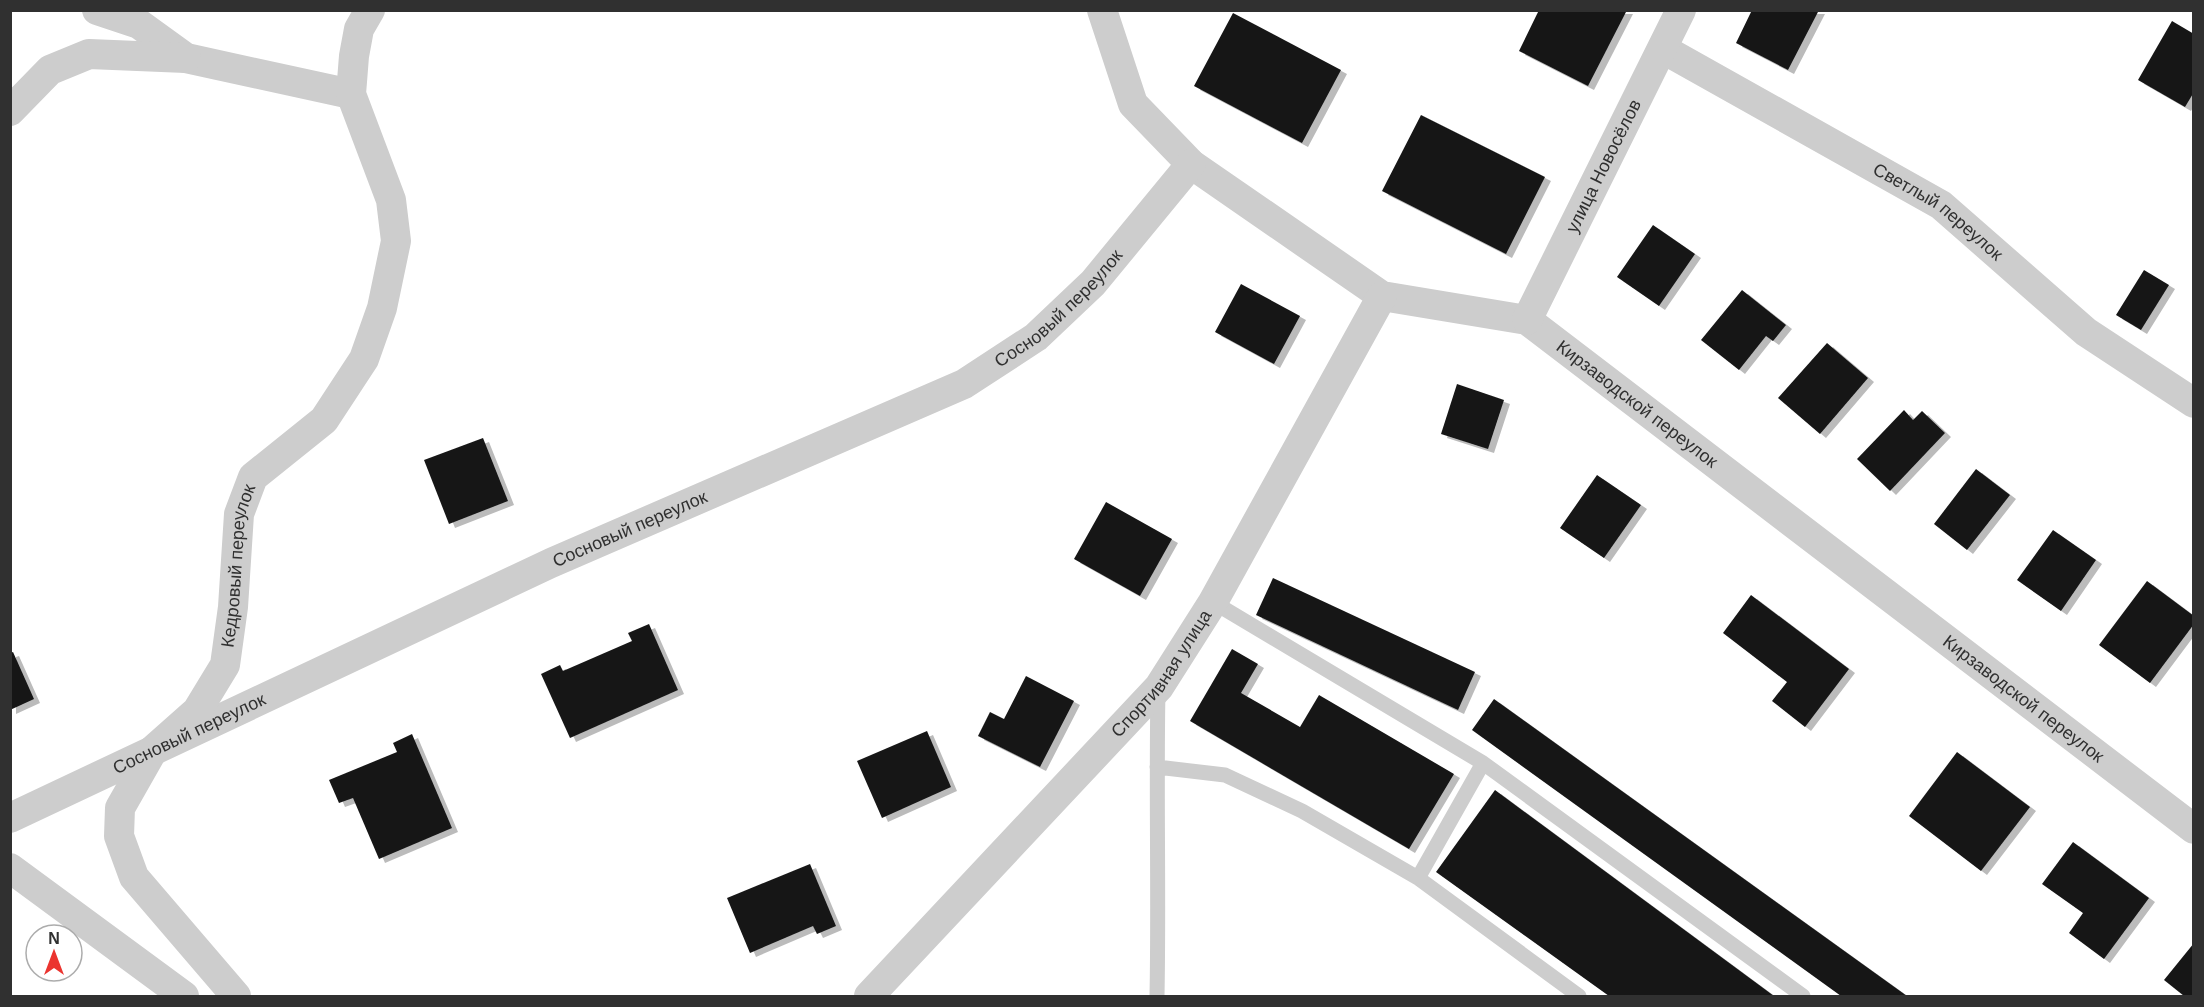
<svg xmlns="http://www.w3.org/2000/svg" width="2204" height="1007" viewBox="0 0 2204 1007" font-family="Helvetica,sans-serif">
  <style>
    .building { fill: #171717; filter: url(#shadow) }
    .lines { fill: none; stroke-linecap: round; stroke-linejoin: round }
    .lane { stroke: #cdcdcd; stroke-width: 15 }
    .street { stroke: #cdcdcd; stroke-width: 30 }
    .labels { text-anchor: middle; stroke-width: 6; stroke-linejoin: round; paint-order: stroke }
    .street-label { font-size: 18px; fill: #303030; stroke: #fff }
  </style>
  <defs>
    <filter id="shadow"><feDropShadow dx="6" dy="4" stdDeviation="0" flood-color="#0004"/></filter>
  </defs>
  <rect width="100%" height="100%" fill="#fff"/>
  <path class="building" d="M1539,10H1627L1588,86L1519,51Z
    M1752,10H1819L1788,70L1736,43Z
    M1233,13L1341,70L1302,143L1194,86Z
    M2172,21L2194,34V92L2185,107L2138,80Z
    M1421,115L1545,177L1506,254L1382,191Z
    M1653,225L1695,254L1659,306L1617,277Z
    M2144,270L2169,285L2141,330L2116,315Z
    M1241,284L1300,316L1274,364L1215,332Z
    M1742,290L1786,325L1773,341L1766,336L1739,370L1701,340Z
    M1827,343L1868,378L1820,434L1778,398Z
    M1457,384L1504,400L1488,449L1441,434Z
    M1904,410L1913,420L1922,411L1945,433L1890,491L1857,459Z
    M483,438L508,501L449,524L424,460Z
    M1976,469L2010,495L1967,550L1934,524Z
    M1597,475L1641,505L1604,558L1560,528Z
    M1106,502L1172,539L1140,596L1074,559Z
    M2053,530L2096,560L2061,611L2017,580Z
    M1273,578L1475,672L1458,710L1256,615Z
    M2147,581L2194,616V624L2150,683L2099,645Z
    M1751,595L1849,669L1805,727L1772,701L1787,682L1723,633Z
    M649,624L678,690L570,738L541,674L560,665L563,671L632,641L628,633Z
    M1232,649L1258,664L1241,693L1300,727L1319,695L1454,774L1409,849L1190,721Z
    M13,652L34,699L10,710V653Z
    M1026,676L1074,701L1040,767L978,736L990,712L1004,719Z
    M1494,699L1907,996H1841L1472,730Z
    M927,731L951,787L882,818L857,761Z
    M412,734L452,828L379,859L353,798L339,803L329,780L397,752L393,743Z
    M1957,752L2030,807L1981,871L1909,816Z
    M1495,790L1774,996H1609L1436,872Z
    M2073,842L2149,898L2104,959L2069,933L2083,913L2042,884Z
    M810,864L836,926L817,934L813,926L750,953L727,898Z
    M2194,943V996H2184L2164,980Z"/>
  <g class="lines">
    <path class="lane" d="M1213,602L1483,763L1803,996
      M1483,763L1418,878L1579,996
      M1157,767L1225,775L1302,811L1418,878
      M1157,996C1159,894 1156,792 1158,690"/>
    <g class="street">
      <path d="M97,10L139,24L186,58L351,94"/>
      <path id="s1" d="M1102,10L1133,104L1191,164L1382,296L1527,320L2194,829"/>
      <path id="s2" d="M1663,49L1941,205L2086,332L2194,403"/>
      <path d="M10,111L50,70L89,54L186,58"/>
      <path id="s3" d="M1527,320L1681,10"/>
      <path id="s4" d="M10,818L551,563L964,384L1036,337L1093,283L1191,164"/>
      <path d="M10,868L184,996"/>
      <path id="s5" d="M236,996L134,877L119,836L120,808L153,750L197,711L225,665L233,607L239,514L253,477L324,420L364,359L382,308L396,241L391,200L351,94L354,56L359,29L370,10"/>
      <path id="s6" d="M869,996L1159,687L1213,602L1382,296"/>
    </g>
  </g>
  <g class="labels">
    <g class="street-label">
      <text dy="6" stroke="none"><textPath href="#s3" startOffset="172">улица Новосёлов</textPath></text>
      <text dy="6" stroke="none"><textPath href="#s2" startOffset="320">Светлый переулок</textPath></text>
      <text dy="6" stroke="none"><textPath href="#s4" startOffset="1170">Сосновый переулок</textPath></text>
      <text dy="6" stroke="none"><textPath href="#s1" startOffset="700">Кирзаводской переулок</textPath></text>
      <text dy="6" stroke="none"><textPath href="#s4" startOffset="684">Сосновый переулок</textPath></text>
      <text dy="6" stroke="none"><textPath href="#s5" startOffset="508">Кедровый переулок</textPath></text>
      <text dy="6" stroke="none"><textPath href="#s6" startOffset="436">Спортивная улица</textPath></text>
      <text dy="6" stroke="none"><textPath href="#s1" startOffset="1186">Кирзаводской переулок</textPath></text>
      <text dy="6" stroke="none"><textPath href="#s4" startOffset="198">Сосновый переулок</textPath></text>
    </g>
  </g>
  <rect width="2204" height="1007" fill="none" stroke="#303030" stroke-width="24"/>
  <g transform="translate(54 953)"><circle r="28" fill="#ffffff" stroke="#acacac" stroke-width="1.5"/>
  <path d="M0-4.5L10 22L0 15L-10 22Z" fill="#eb342f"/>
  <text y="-9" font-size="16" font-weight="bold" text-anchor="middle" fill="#303030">N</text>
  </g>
</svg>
